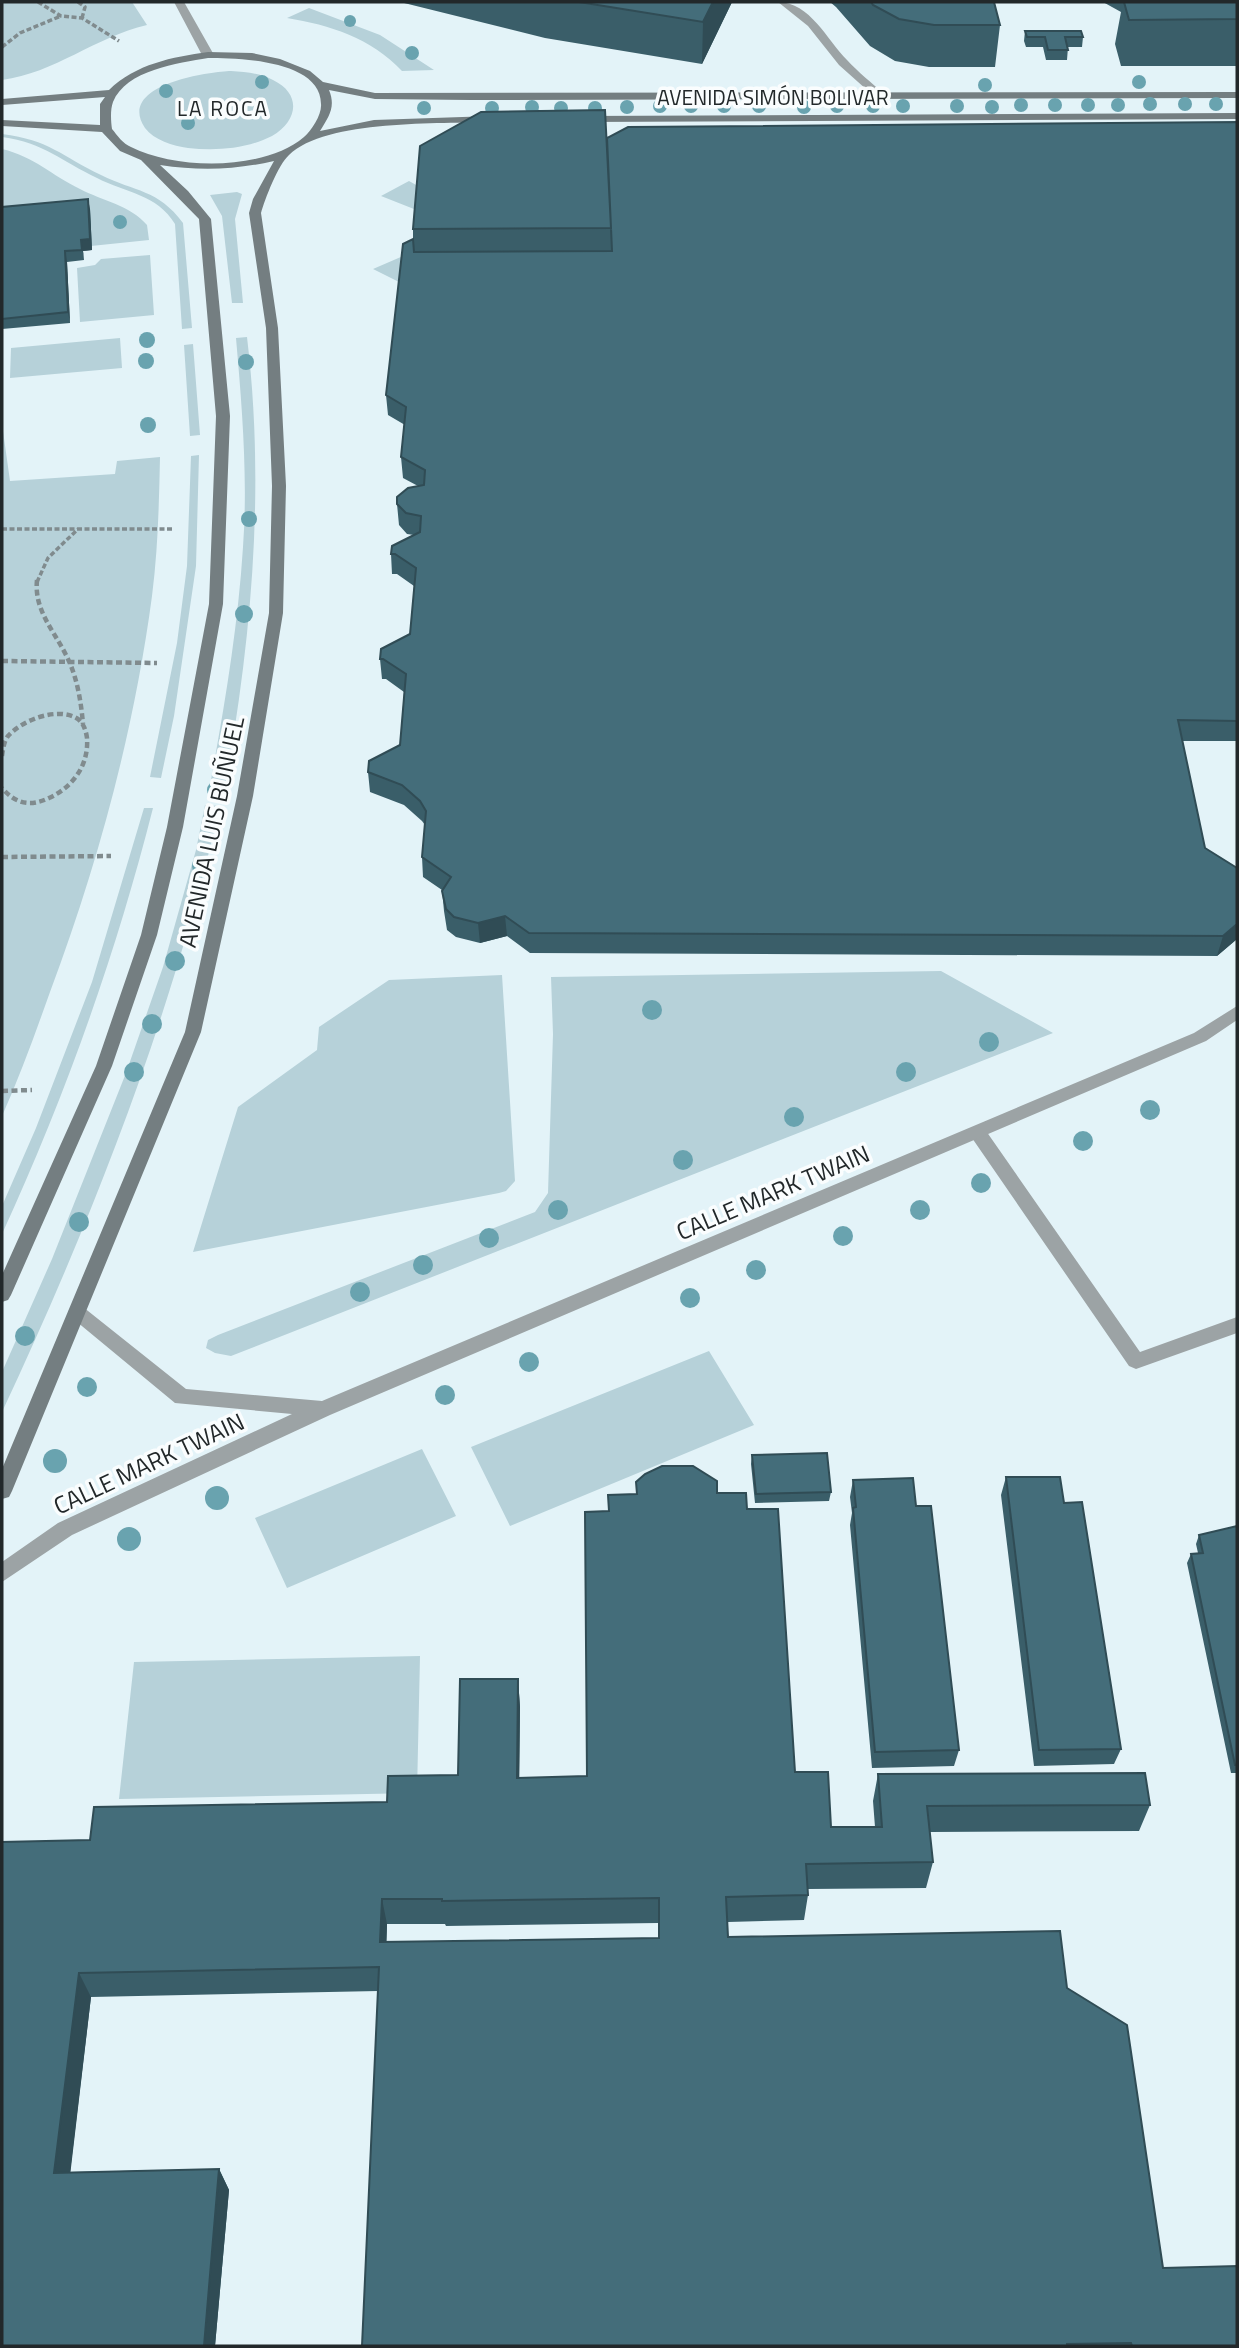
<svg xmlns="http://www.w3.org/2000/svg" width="1239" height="2348" viewBox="0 0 1239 2348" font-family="'Titillium Web',sans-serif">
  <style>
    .green { fill: #b6d1d9 }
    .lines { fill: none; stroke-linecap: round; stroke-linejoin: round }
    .path-far1 { stroke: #808b8e; stroke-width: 3.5; stroke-dasharray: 5 2.5; stroke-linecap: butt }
    .path { stroke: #808b8e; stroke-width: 4.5; stroke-dasharray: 6 3.5; stroke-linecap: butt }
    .service { fill: #9ca3a5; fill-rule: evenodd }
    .minor { fill: #9ca3a5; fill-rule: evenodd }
    .secondary { fill: #747e81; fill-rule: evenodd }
    .tree { fill: #69a3af }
    .wall { fill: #3a5e69; fill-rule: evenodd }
    .shaded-wall { fill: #304c55 }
    .building { fill: #446d7a; stroke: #304c55; stroke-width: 2; fill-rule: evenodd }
    .labels { text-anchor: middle; stroke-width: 7; stroke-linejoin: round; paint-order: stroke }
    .far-street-label { font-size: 21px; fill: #22282a; stroke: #fafdfe }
    .far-neighbourhood-label { font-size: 21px; letter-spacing: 2px; fill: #22282a; stroke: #fafdfe }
    .street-label { font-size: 24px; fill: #22282a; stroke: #fafdfe }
  </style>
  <rect width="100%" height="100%" fill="#e3f3f8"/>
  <path class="green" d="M2,2H132L147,25C95,37 55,73 2,80Z
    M309,8L380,35L434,70L402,71C371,38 330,25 287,18Z
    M231,71C246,72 260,73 273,80C302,94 298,121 272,136C246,149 216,151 188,148C173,146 154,140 145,128C116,85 207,72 231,71Z
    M2,134C50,140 61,156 101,175C135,192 158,189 183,223L192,328L182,329L175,224C157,194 126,193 97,178C61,161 45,143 2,137Z
    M2,149C35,157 51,175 80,189C103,201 130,205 147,225L149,240L91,246L2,218Z
    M409,181L463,211L403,284L373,269L417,250L419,211L381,196Z
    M237,192L242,194L235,219L243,303H232L222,216L210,195Z
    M150,255L154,315L80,322L77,268L95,265L101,259Z
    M247,337C265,487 252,633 226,781L211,780C225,703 238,626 243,547C248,477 242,407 236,338Z
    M120,338L122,368L10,378L11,348Z
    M193,344L200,435L190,436L184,345Z
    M2,424L10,481L115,474L117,461L160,457C159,503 158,550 152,596C134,731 98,864 50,992C35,1034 20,1076 2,1116Z
    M199,455L196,566L174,716L161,778L150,777L177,643L187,566L191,456Z
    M205,805L220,806C173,1013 92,1220 2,1412V1372L52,1259L126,1073L163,967L196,850Z
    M144,808H153C116,954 65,1097 2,1234V1206L36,1128L92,982Z
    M941,971L1053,1033L231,1356L215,1353L206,1348L208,1340L218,1335L535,1212L548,1193L553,1034L551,977Z
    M502,975L515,1181L506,1191L499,1193L193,1252L238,1107L317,1050L319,1027L389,980Z
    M709,1351L754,1425L510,1526L471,1447Z
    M422,1449L456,1516L287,1588L255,1518Z
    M420,1656L417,1793L119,1799L134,1662Z"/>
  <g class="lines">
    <path class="path-far1" d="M38,2L61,16L82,18L119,41
      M78,2L85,7L82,18
      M2,47L20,33L61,16
      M2,529H173
      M37,582L48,558L78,529"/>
    <path class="path" d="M37,580C34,610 53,629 66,655C77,676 81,701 83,724
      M2,661L157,663
      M2,756C3,749 4,741 8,736C22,720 58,706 78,719C84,724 86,731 87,738C89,765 73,787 49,798C30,807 16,804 2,788
      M2,857L111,856
      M2,1091L32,1090"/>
    <path class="service" d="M978,1126L984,1128L1140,1352L1237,1317V1333L1136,1369L1129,1366L972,1138L969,1133L972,1128Z"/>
    <path class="minor" d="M174,2H184L214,55L212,57L202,55Z
      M778,2C810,2 827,40 847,60C858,72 872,83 884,94V98H876L839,65L808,26Z
      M1237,1006V1020L1206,1041L330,1415L72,1535L2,1582V1562L58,1523L292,1414L175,1403L71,1317L68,1312L71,1307L77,1304L83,1307L186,1389L322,1401L1194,1033Z"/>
    <path class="secondary" d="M208,52L252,53L280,59L310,71L323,82L375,93L1237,92V98L470,100L375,99L329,90C336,107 329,116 320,131L374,120L492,116L498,119L492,122C441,124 326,119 289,155C278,165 265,199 261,213L278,328L286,486L283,613L253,796L201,1032L12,1491L9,1497L2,1499V1469L185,1032L237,796L269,613L272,486L266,328L249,213L253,199L274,161C234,170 200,171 160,165L188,191L211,219L230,416L223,604L183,827L157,935L112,1066L11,1295L8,1300L2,1302V1275L96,1066L141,935L167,827L209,604L216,416L199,219L141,160L120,151L102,132L2,126V120L100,125V104L105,97L2,105V99L109,90C136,64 172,57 208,52ZM208,58C238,58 321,60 321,104C322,114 312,130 304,137C264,171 176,170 131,147C123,144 117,135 112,129C111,122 110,110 113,102C126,70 178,63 208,58Z
      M1237,113V119L583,122L577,119L583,116Z"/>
  </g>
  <g class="tree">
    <circle cx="350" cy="21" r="6"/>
    <circle cx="412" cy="53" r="7"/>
    <circle cx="262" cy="82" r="7"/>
    <circle cx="1139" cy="82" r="7"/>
    <circle cx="985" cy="85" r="7"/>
    <circle cx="166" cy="91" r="7"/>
    <circle cx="1150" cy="104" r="7"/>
    <circle cx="1185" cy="104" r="7"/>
    <circle cx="1216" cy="104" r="7"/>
    <circle cx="1021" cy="105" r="7"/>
    <circle cx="1055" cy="105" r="7"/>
    <circle cx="1088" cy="105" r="7"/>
    <circle cx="1118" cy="105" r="7"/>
    <circle cx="660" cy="106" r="7"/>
    <circle cx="691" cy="106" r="7"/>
    <circle cx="724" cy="106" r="7"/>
    <circle cx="759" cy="106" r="7"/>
    <circle cx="837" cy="106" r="7"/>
    <circle cx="873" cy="106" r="7"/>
    <circle cx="903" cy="106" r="7"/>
    <circle cx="957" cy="106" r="7"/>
    <circle cx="532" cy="107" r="7"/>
    <circle cx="627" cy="107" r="7"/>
    <circle cx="804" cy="107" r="7"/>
    <circle cx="992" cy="107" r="7"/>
    <circle cx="424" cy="108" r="7"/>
    <circle cx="492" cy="108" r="7"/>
    <circle cx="561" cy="108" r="7"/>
    <circle cx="595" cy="108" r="7"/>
    <circle cx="188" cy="123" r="7"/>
    <circle cx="120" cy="222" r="7"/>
    <circle cx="147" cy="340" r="8"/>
    <circle cx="146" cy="361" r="8"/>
    <circle cx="246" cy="362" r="8"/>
    <circle cx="148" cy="425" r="8"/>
    <circle cx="249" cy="519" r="8"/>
    <circle cx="244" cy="614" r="9"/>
    <circle cx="230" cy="738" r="9"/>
    <circle cx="216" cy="790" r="9"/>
    <circle cx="202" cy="866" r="10"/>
    <circle cx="175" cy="961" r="10"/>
    <circle cx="652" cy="1010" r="10"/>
    <circle cx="152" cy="1024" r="10"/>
    <circle cx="989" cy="1042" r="10"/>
    <circle cx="134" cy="1072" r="10"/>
    <circle cx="906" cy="1072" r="10"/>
    <circle cx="1150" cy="1110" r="10"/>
    <circle cx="794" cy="1117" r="10"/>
    <circle cx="1083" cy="1141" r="10"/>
    <circle cx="683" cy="1160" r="10"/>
    <circle cx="981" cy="1183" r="10"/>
    <circle cx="558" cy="1210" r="10"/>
    <circle cx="920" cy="1210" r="10"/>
    <circle cx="79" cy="1222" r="10"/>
    <circle cx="843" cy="1236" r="10"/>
    <circle cx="489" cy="1238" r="10"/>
    <circle cx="423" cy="1265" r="10"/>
    <circle cx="756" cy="1270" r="10"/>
    <circle cx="360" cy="1292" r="10"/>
    <circle cx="690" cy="1298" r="10"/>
    <circle cx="25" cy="1336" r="10"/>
    <circle cx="529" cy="1362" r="10"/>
    <circle cx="87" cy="1387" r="10"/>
    <circle cx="445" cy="1395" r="10"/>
    <circle cx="55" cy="1461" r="12"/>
    <circle cx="217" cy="1498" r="12"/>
    <circle cx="129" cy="1539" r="12"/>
  </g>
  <path class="wall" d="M400,2H732L702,64L545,38Z
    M830,2H994L1000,25L995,67H929L895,61L870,46L836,7Z
    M1103,2H1237V66H1121L1115,44L1121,12Z
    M1025,31L1083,37L1082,47H1068L1067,60H1046L1043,47H1026L1024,41Z
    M1237,122V741H1182L1205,848L1237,868V939L1217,956L530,953L507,936L480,943L456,937L447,930L444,911L442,890L423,877L422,857L425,825L422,821L404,805L370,792L368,772L400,745L404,692L386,679H382L380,659L410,634L414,586L397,574H392L391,554L414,535L407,534L399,525L397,504L418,486L403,478L401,457L405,425L388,415L386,395L413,239V229L607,138Z
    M2,207L90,209L92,250L83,251L84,260L67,262L70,323L2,329Z
    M752,1455L831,1492L829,1501L755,1503L751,1464Z
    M1006,1477L1064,1503L1121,1749L1114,1764L1034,1766L1001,1495Z
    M853,1480L916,1506L959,1750L954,1766L872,1768L850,1525L852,1513L850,1497Z
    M717,1493L747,1509L795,1772L831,1827H875L873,1801L878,1774L1150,1805L1139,1831L930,1832L933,1862L926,1888L808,1889V1895L804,1920L728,1922V1937L1067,1988L1163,2268L1237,2346H362L378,1991L91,1997L70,2172L219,2169L229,2190L215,2346H2L90,1840L387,1802L458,1775L518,1679L520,1707L519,1778L587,1776L608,1511ZM658,1923V1938L386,1942L387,1924H445L446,1926Z
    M1237,1526V1773H1231L1187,1563L1191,1554L1198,1553L1196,1544L1199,1535Z"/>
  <path class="shaded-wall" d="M713,2H732L702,64L703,22Z
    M88,199L90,209L92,250L83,251L84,260L81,240Z
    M65,251L67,262L70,323L68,312Z
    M505,916L507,936L480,943L478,923Z
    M1237,924V939L1217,956L1223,936Z
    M518,1679L520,1707L519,1804L517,1778Z
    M382,1899L387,1924L386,1966L380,1942Z
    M79,1973L91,1997L68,2193L54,2173Z
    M219,2169L229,2190L215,2346H204Z"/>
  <path class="building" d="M579,2H713L703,22Z
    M871,2H994L1000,25H934L899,19L873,5Z
    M1124,2H1237V19L1129,20Z
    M1025,31H1081L1083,37H1065L1068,50H1048L1045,37H1027Z
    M605,110L611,228L413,229L420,146L481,112Z
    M1237,122V721L1178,720L1205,848L1237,868V924L1223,936L529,933L505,916L478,923L454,917L446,909L442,891L451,877L422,857L426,811L420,801L402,785L368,772L369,761L400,745L406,674L383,659H380L381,649L410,634L416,568L395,554H391L392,546L420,532L421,516L406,513L397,504V497L408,488L424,485L425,470L401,457L406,407L386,395L403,244L413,239L414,252L612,251L611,228L607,138L628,127Z
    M88,199L90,239L81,240L82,250L65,251L68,312L2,319V207Z
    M827,1453L831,1492L756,1494L752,1455Z
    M662,1466H693L717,1481V1493H746L747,1509H778L795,1772H828L831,1827H882L878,1774L1145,1773L1150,1805L927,1806L933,1862L806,1864L808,1895L726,1897L728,1937L1060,1931L1067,1988L1127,2025L1163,2268L1237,2266V2346H1132L1131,2343L1067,2344V2346H362L379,1967L79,1973L54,2173L219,2169L204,2346H2V1842L90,1840L94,1807L387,1802L388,1776L458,1775L460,1679H518L517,1778L587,1776L585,1512L609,1511L608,1495L637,1494L636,1482L645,1474ZM659,1898V1938L380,1942L382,1899H442V1901Z
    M1006,1477H1060L1064,1503L1082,1502L1121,1749L1039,1750Z
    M913,1478L916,1506H931L959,1750L875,1752L853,1508L856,1507L853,1480Z
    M1237,1526V1765H1235L1191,1554L1203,1553L1199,1535Z"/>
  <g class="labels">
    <g class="far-street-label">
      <text x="773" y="105">AVENIDA SIMÓN BOLIVAR</text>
    </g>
    <g class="far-neighbourhood-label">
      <text x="223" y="116">LA ROCA</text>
    </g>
    <g class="street-label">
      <text transform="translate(212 832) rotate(-78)" y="8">AVENIDA LUIS BUÑUEL</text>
      <text transform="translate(773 1193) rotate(-23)" y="8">CALLE MARK TWAIN</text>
      <text transform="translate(149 1464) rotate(-25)" y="8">CALLE MARK TWAIN</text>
    </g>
  </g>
  <rect width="1239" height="2348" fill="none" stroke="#22282a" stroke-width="7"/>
</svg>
